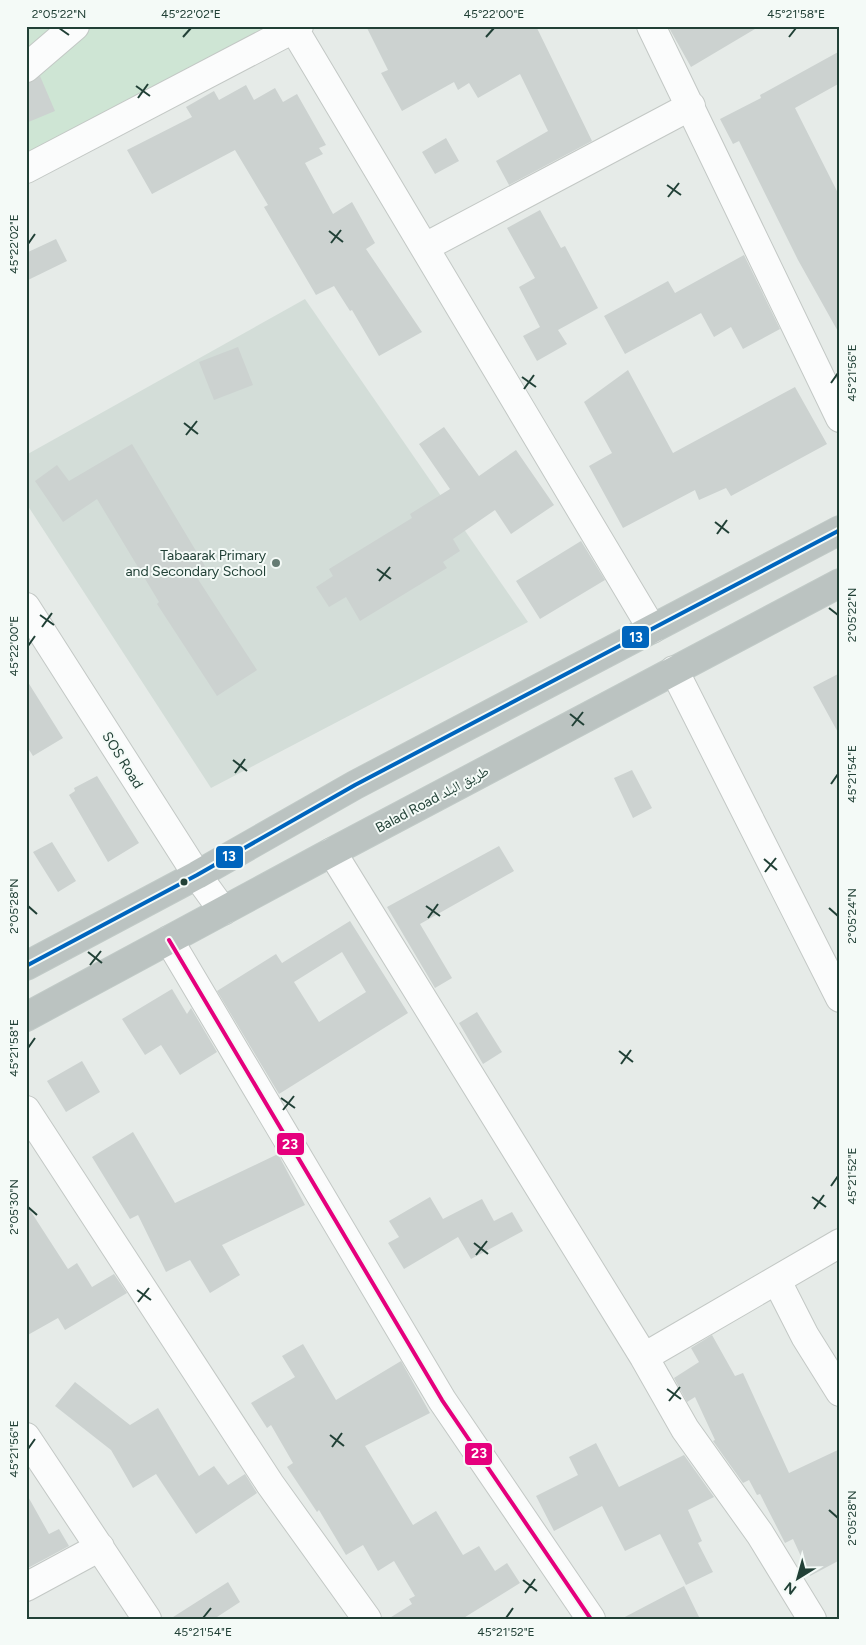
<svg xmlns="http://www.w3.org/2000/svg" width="866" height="1645" viewBox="0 0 866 1645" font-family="Figtree,'Noto Naskh Arabic',sans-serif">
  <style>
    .built { fill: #d3ddd8 }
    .green { fill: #cee5d4 }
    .building { fill: #ccd2d0; fill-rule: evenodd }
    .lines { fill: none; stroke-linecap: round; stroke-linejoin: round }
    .minor-casing { stroke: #c3c8c5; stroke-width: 30 }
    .highway-casing { stroke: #c1cac7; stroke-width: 30 }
    .minor { stroke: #fbfcfc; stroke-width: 28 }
    .highway { stroke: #bbc3c1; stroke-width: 28 }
    .bus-1-casing { stroke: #f4faf7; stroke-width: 8 }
    .bus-2-casing { stroke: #f4faf7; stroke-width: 8 }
    .bus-1 { stroke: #e5007d; stroke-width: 4 }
    .bus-2 { stroke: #0065bd; stroke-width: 4 }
    .ticks { fill: none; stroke: #214036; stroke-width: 2 }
    .poi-dot { fill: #667c74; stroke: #f4faf7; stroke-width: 2 }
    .bus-dot { fill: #214036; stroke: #f4faf7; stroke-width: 2 }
    .labels { text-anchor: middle; stroke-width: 4; stroke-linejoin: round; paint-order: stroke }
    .poi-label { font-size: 14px; fill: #214036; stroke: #f4faf7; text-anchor: end }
    .street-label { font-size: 14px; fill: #214036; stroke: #f4faf7 }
    .line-badge { stroke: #f4faf7; stroke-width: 2 }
    .badge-label { font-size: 14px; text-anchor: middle; font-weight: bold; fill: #fff }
    .neatline { fill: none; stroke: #214036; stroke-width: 2 }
    .ticks-label { font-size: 12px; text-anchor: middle; fill: #214036 }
  </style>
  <rect width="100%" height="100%" fill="#e6ebe8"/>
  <path class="built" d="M305,299L528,622L211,788L26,503V455Z"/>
  <path class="green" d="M26,26H56L48,36L26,48Z
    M60,26H298L26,156V51Z"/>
  <path class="building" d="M366,26H536L592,141L509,185L496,161L548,131L520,74L478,98L469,83L458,90L454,82L402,111L381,73L388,70Z
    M668,26H760L691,67Z
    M840,51V83L795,108L840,197V335L798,260L739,141L733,144L720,119L761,98L760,95Z
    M40,76L55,111L26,123V83Z
    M246,85L254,100L275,88L283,102L297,94L326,145L319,148L323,154L305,163L333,214L352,202L375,243L366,249L422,332L379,356L352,310L350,311L334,286L316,295L264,207L268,205L235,150L152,194L127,150L192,117L186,107L214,91L219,100Z
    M446,138L459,161L435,174L422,152Z
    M540,210L561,248L565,246L598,308L558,330L567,344L537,361L523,336L540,327L519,287L535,278L507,228Z
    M56,239L67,261L26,281V253Z
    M744,255L780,329L743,349L731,327L714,337L701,313L625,354L604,316L668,281L675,293Z
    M238,347L253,385L214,400L199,362Z
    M628,370L673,453L795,387L827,444L731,496L726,488L699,500L695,490L623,528L589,466L612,453L584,402Z
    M444,427L479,476L516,450L554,505L511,534L495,510L453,539L460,551L443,562L447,568L360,621L346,597L329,607L316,587L333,576L329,569L412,518L410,514L450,489L419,444Z
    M132,444L205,566L194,573L257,670L217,696L157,604L159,602L97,499L63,522L35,481L57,465L69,481Z
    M581,541L605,580L540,619L516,581Z
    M840,673V736L813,687Z
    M26,679L63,738L33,756L26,745Z
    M632,770L652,808L633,818L614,778Z
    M97,776L139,843L108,862L69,795L75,791L74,788Z
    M52,842L76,881L58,892L33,852Z
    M499,846L514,871L420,924L452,978L435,988L387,907Z
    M350,921L408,1013L279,1094L217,991L276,954L282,963ZM342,952L366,992L319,1022L294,982Z
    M172,989L187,1014L191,1008L217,1052L180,1075L161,1045L145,1055L122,1019Z
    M477,1012L502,1052L483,1064L459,1023Z
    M82,1061L100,1092L66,1112L47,1081Z
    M133,1132L175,1203L278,1154L305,1205L222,1245L240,1275L210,1293L190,1260L166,1272L138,1215L130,1219L92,1157Z
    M430,1197L443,1219L482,1199L494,1221L512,1212L523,1231L471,1259L458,1237L404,1269L388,1243L399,1237L389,1221Z
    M26,1204L68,1269L77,1263L92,1287L114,1274L127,1293L65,1330L58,1318L26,1336Z
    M712,1335L735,1376L743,1373L789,1473L840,1449V1560L810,1576L793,1539L785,1543L760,1494L757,1495L749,1480L743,1483L713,1441L715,1440L695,1397L687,1402L674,1378L699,1362L691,1348Z
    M303,1344L336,1400L401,1361L430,1413L365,1446L413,1525L436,1511L463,1555L479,1546L495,1571L507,1563L520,1583L462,1619H388L412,1604L409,1599L415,1596L394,1561L378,1571L363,1545L346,1555L319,1510L317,1512L287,1467L293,1463L271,1425L267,1428L251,1403L295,1377L282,1356Z
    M75,1382L130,1425L158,1408L199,1476L214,1466L228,1485L245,1474L257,1493L196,1534L156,1474L133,1488L111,1450L55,1406Z
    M596,1443L619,1487L684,1455L714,1497L688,1510L702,1541L698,1543L713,1572L686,1585L660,1534L625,1551L602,1506L554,1531L536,1496L578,1475L569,1457Z
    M26,1493L49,1534L59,1529L69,1546L26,1569Z
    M228,1582L240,1602L214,1619H170Z
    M684,1586L700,1619H621Z"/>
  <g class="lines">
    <g class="minor-casing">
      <path id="minor" d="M651,26L840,418
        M294,29L652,629
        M26,68L75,26
        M26,169L299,26
        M425,247L691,106
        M26,607L197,875L223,911
        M674,670L840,998
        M332,852L644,1357L685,1429L760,1534L812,1619
        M169,940L442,1400L591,1619
        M26,1110L270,1484L367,1619
        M777,1281L805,1336L840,1392
        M644,1357L840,1243
        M26,1437L147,1619
        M26,1587L100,1547"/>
    </g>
    <g class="highway-casing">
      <path id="highway" d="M26,966L197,875L355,785L840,530
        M26,1017L332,852L840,583"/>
    </g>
    <use href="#minor" class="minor"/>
    <use href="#highway" class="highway"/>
    <g class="bus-1-casing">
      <path id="bus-1" d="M169,940L442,1400L591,1619"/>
    </g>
    <g class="bus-2-casing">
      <path id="bus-2" d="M26,966L197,875L355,785L840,530"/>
    </g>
    <use href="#bus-1" class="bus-1"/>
    <use href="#bus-2" class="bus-2"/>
  </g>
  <path class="ticks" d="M59,28L69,35M183,37L191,28M486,37L494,28M789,37L796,28M136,86L150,96M138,98L148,84M667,185L681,195M668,197L679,183M329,231L343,242M331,243L341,230M28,244L35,234M522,377L536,387M831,383L838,373M524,389L534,375M184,423L198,434M186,435L197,421M715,522L729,533M717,534L727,520M377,569L391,579M379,581L390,567M829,608L838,615M40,615L54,625M42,627L52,613M28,646L35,636M570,714L584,725M572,726L583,712M233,760L247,771M235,773L245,759M831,784L838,774M764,859L777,870M765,872L776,858M28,906L37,914M426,906L440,916M829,908L838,916M428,918L438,904M88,952L102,963M90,965L101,951M28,1048L35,1038M619,1051L633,1062M621,1064L631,1050M281,1098L295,1108M283,1110L294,1096M831,1186L838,1176M812,1197L826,1207M28,1207L37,1215M814,1209L824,1195M474,1243L488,1254M476,1255L487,1241M137,1290L151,1300M138,1302L149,1288M667,1389L681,1399M669,1401L680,1387M330,1435L344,1446M332,1447L342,1433M28,1449L35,1439M829,1510L838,1518M523,1580L537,1591M525,1593L535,1579M203,1618L211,1608M506,1618L513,1608"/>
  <circle class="poi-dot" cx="276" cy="563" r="5"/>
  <circle class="bus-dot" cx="184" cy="882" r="4.5"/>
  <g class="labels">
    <g class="poi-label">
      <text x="266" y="560">Tabaarak Primary<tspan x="266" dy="16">and Secondary School</tspan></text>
    </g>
    <g class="street-label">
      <text transform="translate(123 760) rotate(58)" y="5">SOS Road</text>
      <text transform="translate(432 799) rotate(-28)" y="5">Balad Road طريق البلد</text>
    </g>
  </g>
  <g class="line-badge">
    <rect x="621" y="625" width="29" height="24" rx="5" fill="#0065bd"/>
    <rect x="215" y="845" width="29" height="24" rx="5" fill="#0065bd"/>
    <rect x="276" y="1132" width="29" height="24" rx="5" fill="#e5007d"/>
    <rect x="464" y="1442" width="29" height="24" rx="5" fill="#e5007d"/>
  </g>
  <g class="badge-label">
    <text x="636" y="642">13</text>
    <text x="229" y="861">13</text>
    <text x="290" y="1149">23</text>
    <text x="479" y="1458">23</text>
  </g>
  <rect width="866" height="1645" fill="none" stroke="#f4faf7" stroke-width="55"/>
  <g transform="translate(798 1578) rotate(217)" stroke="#f4faf7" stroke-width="4" paint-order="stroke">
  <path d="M0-4L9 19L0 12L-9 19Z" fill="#214036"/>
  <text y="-8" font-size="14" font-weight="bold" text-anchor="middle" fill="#214036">N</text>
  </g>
  <rect x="28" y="28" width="810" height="1590" class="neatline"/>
  <g class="ticks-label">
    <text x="59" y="18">2°05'22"N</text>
    <text x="191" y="18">45°22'02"E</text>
    <text x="494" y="18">45°22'00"E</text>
    <text x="796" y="18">45°21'58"E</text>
    <text transform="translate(14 244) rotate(-90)" y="4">45°22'02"E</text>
    <text transform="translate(852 373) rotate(-90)" y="4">45°21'56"E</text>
    <text transform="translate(852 615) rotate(-90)" y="4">2°05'22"N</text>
    <text transform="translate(14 646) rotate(-90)" y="4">45°22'00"E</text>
    <text transform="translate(852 774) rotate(-90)" y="4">45°21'54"E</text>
    <text transform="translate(14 906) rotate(-90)" y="4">2°05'28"N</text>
    <text transform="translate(852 916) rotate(-90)" y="4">2°05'24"N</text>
    <text transform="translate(14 1048) rotate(-90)" y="4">45°21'58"E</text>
    <text transform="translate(852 1176) rotate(-90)" y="4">45°21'52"E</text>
    <text transform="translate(14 1207) rotate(-90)" y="4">2°05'30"N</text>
    <text transform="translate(14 1449) rotate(-90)" y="4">45°21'56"E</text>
    <text transform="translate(852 1518) rotate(-90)" y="4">2°05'28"N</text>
    <text x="203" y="1636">45°21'54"E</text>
    <text x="506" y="1636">45°21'52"E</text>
  </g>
</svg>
